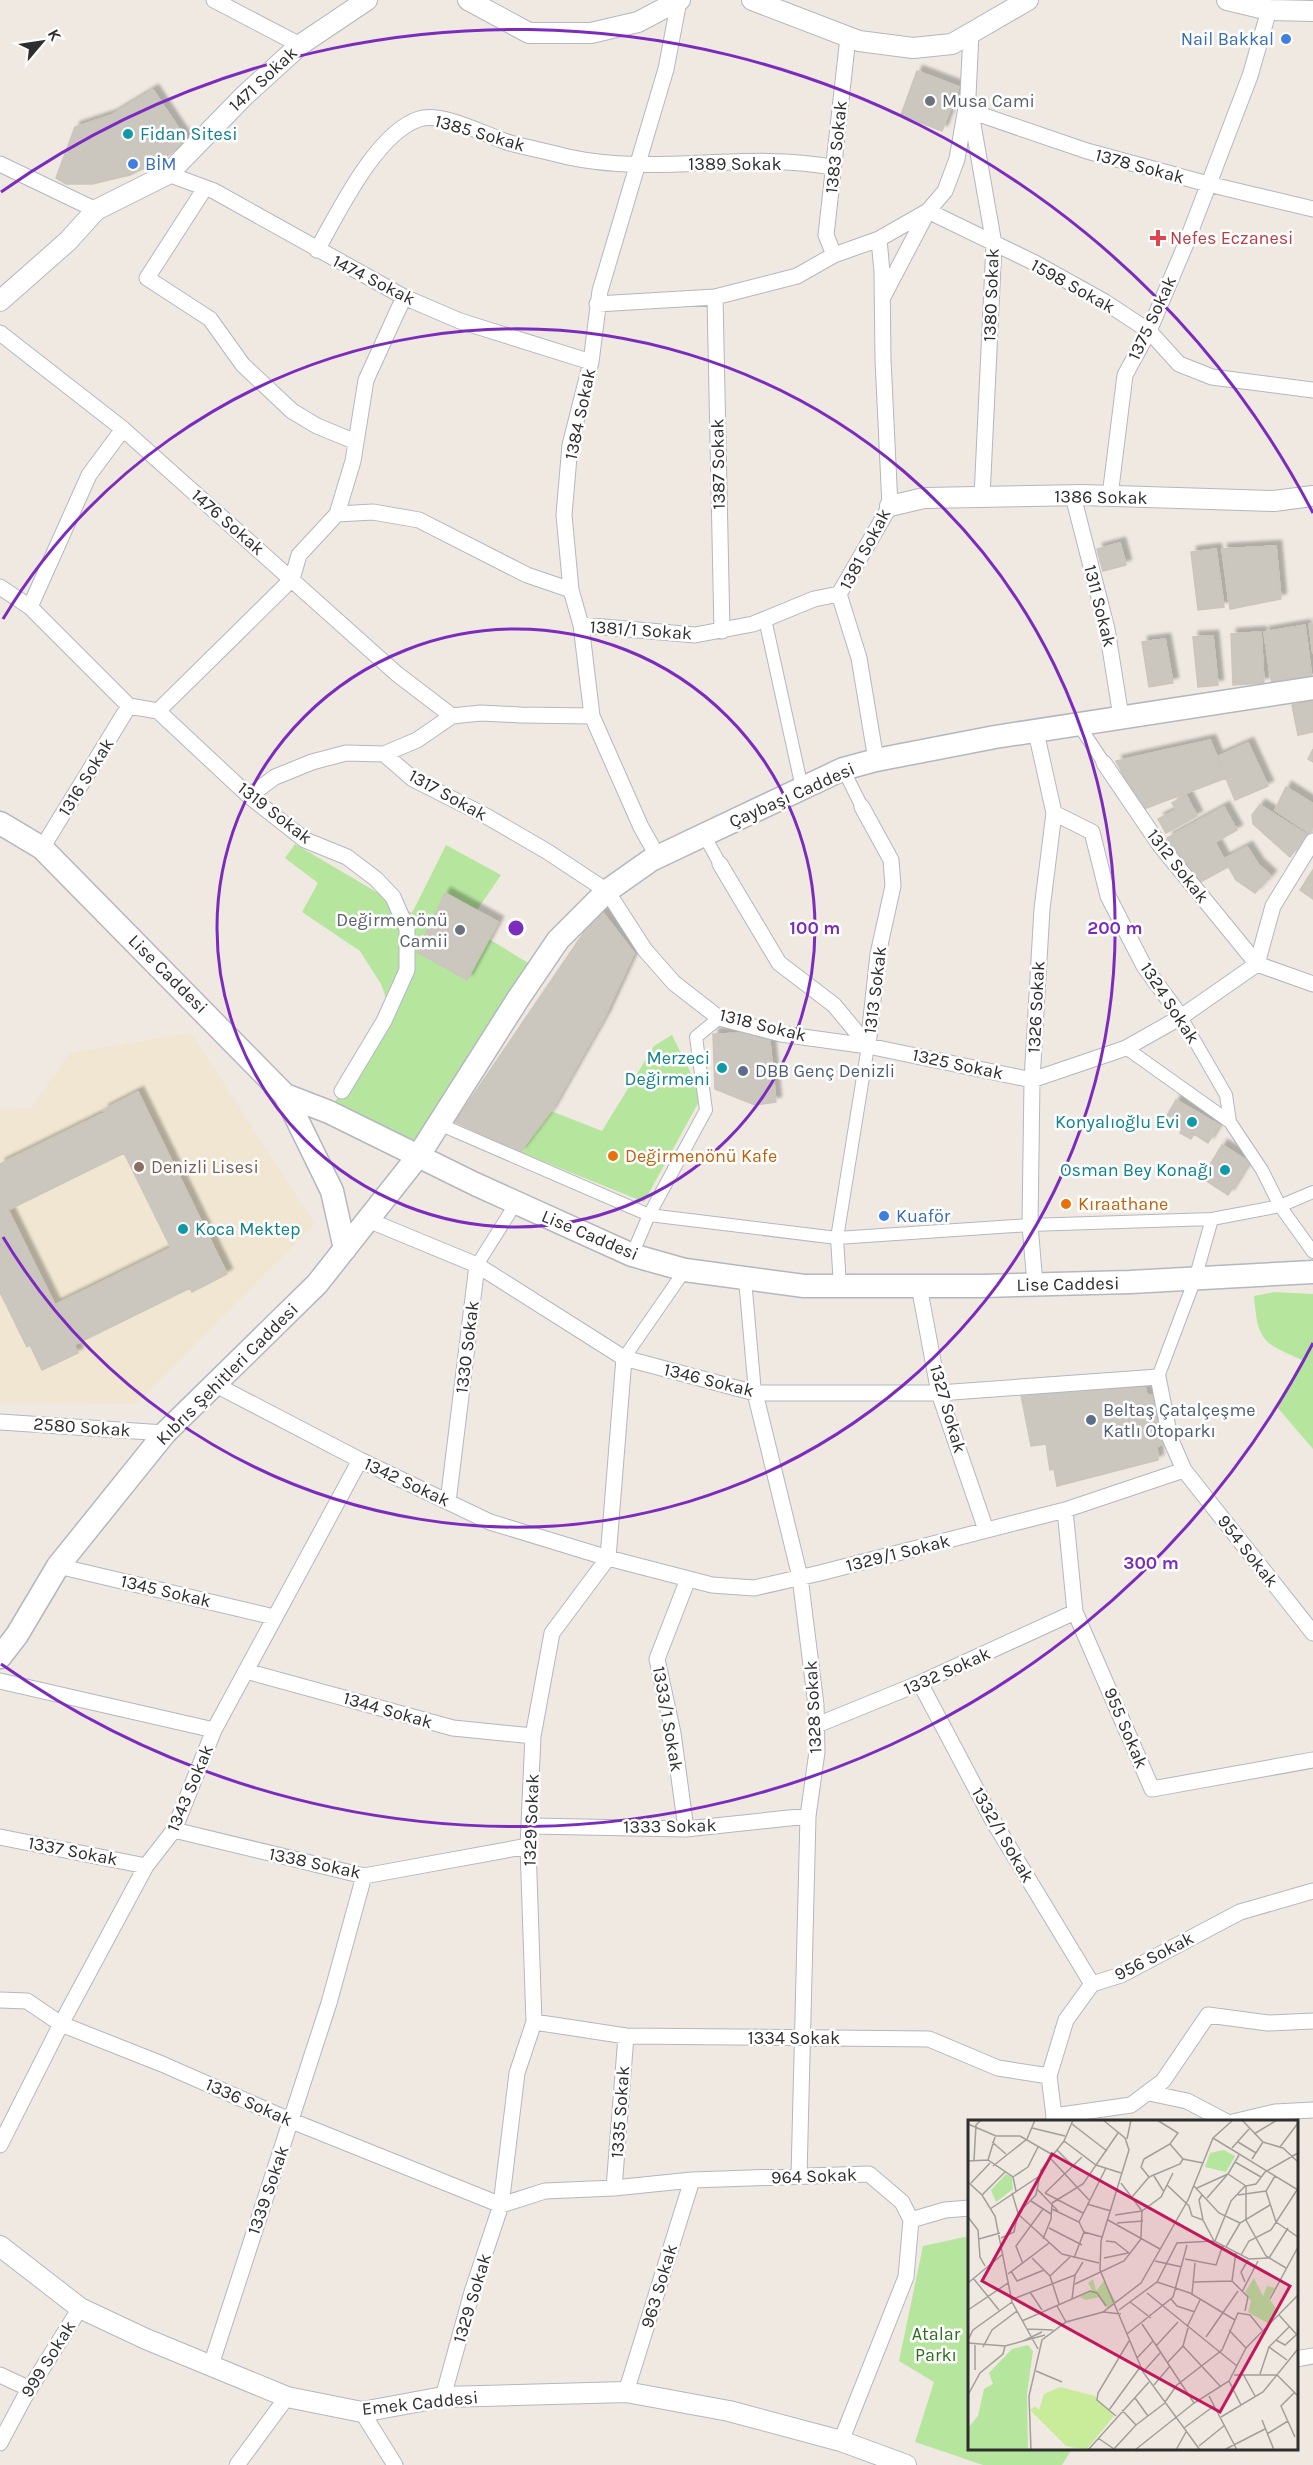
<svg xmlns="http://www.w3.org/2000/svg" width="1313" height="2465" viewBox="0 0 1313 2465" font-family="Karla,sans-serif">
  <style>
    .education { fill: #f0e6d1 }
    .green { fill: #b6e59e }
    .building { fill: #cbc7bf; stroke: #cbc5ba; stroke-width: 1.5; fill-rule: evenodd; filter: url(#shadow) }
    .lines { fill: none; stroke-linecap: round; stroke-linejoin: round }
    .pedestrian-casing { stroke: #b4b7c1; stroke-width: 14 }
    .minor-casing { stroke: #b4b7c1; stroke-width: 17 }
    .tertiary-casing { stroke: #b4b7c1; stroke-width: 22 }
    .secondary-casing { stroke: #b4b7c1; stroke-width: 25 }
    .pedestrian { stroke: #fff; stroke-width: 12 }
    .minor { stroke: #fff; stroke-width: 15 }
    .tertiary { stroke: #fff; stroke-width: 20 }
    .secondary { stroke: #fff; stroke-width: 22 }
    .ring { fill: none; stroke: #7b2cbf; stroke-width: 3 }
    .shop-dot { fill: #3f7fe0; stroke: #fff; stroke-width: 2 }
    .worship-dot { fill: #6b7280; stroke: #fff; stroke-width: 2 }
    .culture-dot { fill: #0f9aa8; stroke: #fff; stroke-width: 2 }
    .health-dot { fill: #e0444e; stroke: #fff; stroke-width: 2 }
    .service-dot { fill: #5c6f8a; stroke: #fff; stroke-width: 2 }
    .food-dot { fill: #e8710a; stroke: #fff; stroke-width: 2 }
    .education-dot { fill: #8d6e63; stroke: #fff; stroke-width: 2 }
    .labels { text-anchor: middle; stroke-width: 5; stroke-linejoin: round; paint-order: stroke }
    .shop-label { font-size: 18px; fill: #366cbe; stroke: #fff; text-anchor: start }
    .street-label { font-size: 18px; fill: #2e2e2e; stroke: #fff }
    .worship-label { font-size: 18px; fill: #5b616d; stroke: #fff; text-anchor: start }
    .culture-label { font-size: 18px; fill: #0d838f; stroke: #fff; text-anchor: end }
    .health-label { font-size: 18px; fill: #be3a42; stroke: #fff; text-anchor: start }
    .service-label { font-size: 18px; fill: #4e5e75; stroke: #fff; text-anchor: start }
    .food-label { font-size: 18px; fill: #c56008; stroke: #fff; text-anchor: start }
    .education-label { font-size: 18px; fill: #785e54; stroke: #fff; text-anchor: start }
    .park-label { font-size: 18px; fill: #2c6e1b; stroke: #fff }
    .inset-road { fill: none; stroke: #a29e99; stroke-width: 1.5 }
    .view { fill: #c2185b; fill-opacity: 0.15; stroke: #c2185b; stroke-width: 3 }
    .inset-edge { fill: none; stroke: #2e2e2e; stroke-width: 3 }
    .centre { fill: #7b2cbf; stroke: #fff; stroke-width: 3 }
    .ring-label { font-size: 18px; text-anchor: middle; font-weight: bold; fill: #7b2cbf; stroke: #fff; stroke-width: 5; stroke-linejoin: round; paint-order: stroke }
  </style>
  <defs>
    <filter id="shadow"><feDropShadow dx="5.5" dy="-5.5" stdDeviation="1.5" flood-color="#0004"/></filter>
  </defs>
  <rect width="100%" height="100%" fill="#efe9e1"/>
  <path class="education" d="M191,1033L315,1224L136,1404L0,1403V1109L32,1108L69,1053Z"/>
  <path class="green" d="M295,844L412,913L446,845L501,875L477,910L445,893L417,952L466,980L489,939L538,969L419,1155L329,1112L390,1009L381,984L360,951L302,912L318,883L285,858Z
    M672,1035L702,1096L644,1202L520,1152L551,1111L602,1131L654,1046Z
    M1274,1292L1313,1294V1449L1277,1407L1302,1360C1262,1342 1258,1342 1254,1296Z
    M969,2236L970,2448L1072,2449L1062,2465H983L915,2442L934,2382L899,2361L923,2246Z"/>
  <path class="building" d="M917,71L959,87L942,131L901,115Z
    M153,90L187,141L163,159L130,175L92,184H66L56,178L75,127L112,115Z
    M1120,543L1126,565L1103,571L1097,549Z
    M1276,546L1281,599L1230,609L1222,549Z
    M1216,549L1224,607L1198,610L1191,552Z
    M1309,624H1313V654Z
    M1305,625L1312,679L1272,685L1264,632Z
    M1261,632L1264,683L1233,685L1231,634Z
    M1213,636L1218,685L1198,687L1193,637Z
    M1165,639L1173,683L1149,687L1142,642Z
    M1313,701V732L1298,735L1292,705Z
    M1210,740L1226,778L1141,810L1116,761Z
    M1248,743L1268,786L1235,800L1217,757Z
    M1313,749V762L1308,759Z
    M1286,787L1313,804V826L1309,833L1275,810Z
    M1186,795L1197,816L1166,833L1158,819L1176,810L1172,803Z
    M1260,805L1307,835L1290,857L1253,824L1252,815Z
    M1224,807L1237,830L1215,842L1228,867L1193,886L1167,838Z
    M1247,847L1258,864L1271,876L1255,893L1236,880L1224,859Z
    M1313,870V899L1300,890Z
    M445,893L498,922L467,980L417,952Z
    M600,909L634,953L605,1016L551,1111L520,1152L455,1122Z
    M769,1033L776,1102L755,1105L715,1089L713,1034Z
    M138,1092L227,1274L192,1292L190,1288L74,1345L78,1353L42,1370L30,1345L27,1347L0,1292V1164L104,1113L103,1110ZM124,1153L171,1248L55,1305L8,1210Z
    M1176,1100L1219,1125L1208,1143L1194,1134L1191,1139L1180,1133L1182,1129L1165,1119Z
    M1222,1145L1249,1162L1228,1195L1202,1178Z
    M1144,1383L1147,1395H1152L1162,1445L1157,1446L1158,1460L1057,1486L1054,1469L1050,1470L1046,1444L1031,1446L1021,1395Z"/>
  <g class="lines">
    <g class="pedestrian-casing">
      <path id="pedestrian" d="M765,619L802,788
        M1078,724L1104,763
        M843,769L862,807
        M704,835L720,864
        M1181,1017L1226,1095L1230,1122L1262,1170L1280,1206L1313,1252
        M1126,1048L1230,1122
        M439,1124L649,1215L837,1238L1030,1225L1212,1219L1280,1206L1313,1192
        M632,1255L649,1215L706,1110L696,1037L719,1018
        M477,1265L516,1203
        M745,1279L755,1393
        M840,1286L837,1238L868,1046
        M624,1358L685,1270
        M1158,1377L1195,1279L1212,1219"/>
    </g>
    <g class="minor-casing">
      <path id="minor" d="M214,0L300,45
        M968,96L994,244L982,497
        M970,111L1087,151L1208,184L1313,209
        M0,164L96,210
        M168,174L214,191L404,297L460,321L591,362
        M205,188L147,278L210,319L243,365L292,411L317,426L356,442
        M928,211L1035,263L1105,302L1149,331L1179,364L1212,377L1313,390
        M317,250C338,213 376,133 419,119C442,111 487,136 510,143C529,148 549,152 568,157C655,176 745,151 832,167
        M834,255L826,235L848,37
        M884,295L928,211L945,191L957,159L968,96L971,33
        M715,297L722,631
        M597,304L715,297L797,276L834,255L879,239L928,211
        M0,333L123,429L397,674L452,716
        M1073,496L1107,629L1121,717
        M1110,496L1125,375L1149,331L1185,246L1250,76L1269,10
        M337,514L373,512L419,520L527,575L571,590
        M0,587L30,607L129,706L158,711L249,796L305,840L347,857L376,879L393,897L407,929V970L384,1021L342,1091
        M30,607L89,475L123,429
        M581,625L695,635L753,624L814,599L839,594
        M158,711L292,579L299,555L337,514L353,461L366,380L404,297
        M384,754L417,740L452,716L481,713L521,715L592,716
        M876,760L859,658L839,594L890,506L883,360L882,272L879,239
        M1104,763L1159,844L1257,964
        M249,796L275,777L312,762L346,753L384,754L413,779L486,816L548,852L607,891L645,950L674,983L719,1018L781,1034L868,1046L1032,1080L1126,1048L1181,1017L1257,964
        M862,807L891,860L893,886L878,954L868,1046
        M1054,813L1092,832L1108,896L1144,966L1181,1017
        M42,848L129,706
        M658,857L641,827L592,716L581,625L571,590L564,515L570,445L591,362L600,291L666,69L679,1
        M720,864L779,963L834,1005L868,1046
        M1257,964L1273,906L1313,841
        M1257,964L1313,984
        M368,1220L477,1265L624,1358L755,1393H939L1158,1377L1170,1438L1184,1470L1313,1633
        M1035,1284L1030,1225L1032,1080L1042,909L1054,813L1036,732
        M919,1286L939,1393L986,1530
        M214,1384L360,1460L490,1522L608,1558L712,1585L754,1588L820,1573L1065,1510L1184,1470
        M755,1393L800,1577L816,1705L817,1752L808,1816L799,2176
        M0,1422L165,1433
        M448,1502L477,1265
        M1065,1510L1075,1612L1152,1789L1313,1760
        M58,1566L274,1617
        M246,1671L453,1728L533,1736
        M0,1681L214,1730
        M920,1683L992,1819L1092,1984
        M817,1725L920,1683L1075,1612
        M531,1826L686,1829L808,1816
        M686,1829L673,1733L657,1659L688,1579
        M174,1830L364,1876L528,1846
        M0,1837L146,1866
        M0,2000L27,2001L61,2024L162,2064L292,2121L501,2205L545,2191L614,2188L692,2180L869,2174L902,2202L911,2220L906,2277L841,2441
        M534,2022L626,2036L929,2039L998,2068L1049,2076
        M1149,2093L1187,2101L1227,2122
        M1054,2116L1131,2105L1163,2081L1208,2015L1268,2023L1313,2021
        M1053,2122L1054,2116L1049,2076L1056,2053L1066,2020L1092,1984L1121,1975L1240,1912L1313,1891
        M1233,2122L1275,2112L1313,2110
        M0,2145L61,2024L146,1866L174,1830L214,1730L360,1460
        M614,2188L626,2036
        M911,2220L945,2210L970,2208
        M1296,2359L1313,2356
        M211,2365L329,2003L364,1876
        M0,2375L30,2389
        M626,2392L692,2180
        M443,2397L472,2292L501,2205L517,2073L534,2022L528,1846L533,1736L552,1633L608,1558L624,1358
        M362,2412L395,2465
        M0,2443L24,2398L80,2308
        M237,2465L287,2397"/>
    </g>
    <g class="tertiary-casing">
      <path id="tertiary" d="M468,0L529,33H591L638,22L680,0
        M752,0L859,41L913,48L952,44L1028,0
        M1227,0L1269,10L1313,11
        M0,301L68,241L96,210L168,174L244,96L300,45L367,0
        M890,506L924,498L1083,495L1274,501L1313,496
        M0,2246L80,2308L146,2339L287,2397L362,2412L443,2397L626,2392L729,2411L841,2441L906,2465"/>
    </g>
    <g class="secondary-casing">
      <path id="secondary" d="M0,823L42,848L285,1095L329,1112L475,1184L632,1255L685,1270L804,1286H983L1130,1282L1313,1272
        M285,1095L332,1191L345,1249
        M0,1657L17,1635L58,1566L165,1433L317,1284L419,1155L518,999L558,940L607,891L651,860L843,769L876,760L995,737L1313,688"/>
    </g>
    <use href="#pedestrian" class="pedestrian"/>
    <use href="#minor" class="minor"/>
    <use href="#tertiary" class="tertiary"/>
    <use href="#secondary" class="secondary"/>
  </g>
  <g class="ring">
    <circle cx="516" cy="928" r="299"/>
    <path d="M3 619A599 599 0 1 1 3 1237"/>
    <path d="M1313 1343A898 898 0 0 1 1 1664M1 192A898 898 0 0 1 1313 513"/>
  </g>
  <g class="shop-dot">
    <circle cx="1286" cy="39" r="6"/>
    <circle cx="133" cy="164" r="6"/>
    <circle cx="884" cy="1216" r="6"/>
  </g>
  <g class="worship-dot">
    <circle cx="930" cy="101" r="6"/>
    <circle cx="460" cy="930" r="6"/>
  </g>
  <g class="culture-dot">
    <circle cx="128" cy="134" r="6"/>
    <circle cx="722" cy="1068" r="6"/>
    <circle cx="1192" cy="1122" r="6"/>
    <circle cx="1225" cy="1170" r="6"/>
    <circle cx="183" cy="1229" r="6"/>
  </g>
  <path class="health-dot" d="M1155 229h6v6h6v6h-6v6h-6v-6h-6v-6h6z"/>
  <g class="service-dot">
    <circle cx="743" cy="1071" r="6"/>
    <circle cx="1091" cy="1420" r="6"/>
  </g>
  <g class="food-dot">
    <circle cx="613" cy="1156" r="6"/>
    <circle cx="1066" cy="1204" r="6"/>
  </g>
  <circle class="education-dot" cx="139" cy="1167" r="6"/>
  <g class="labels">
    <g class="shop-label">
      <text x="1274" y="45" text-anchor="end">Nail Bakkal</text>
      <text x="145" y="170">BİM</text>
      <text x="896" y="1222">Kuaför</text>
    </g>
    <g class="street-label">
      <text transform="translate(263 79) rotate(-43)" y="6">1471 Sokak</text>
      <text transform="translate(480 133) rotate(16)" y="6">1385 Sokak</text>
      <text transform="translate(836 147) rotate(-84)" y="6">1383 Sokak</text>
      <text x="735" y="170">1389 Sokak</text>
      <text transform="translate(1140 166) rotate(15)" y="6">1378 Sokak</text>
      <text transform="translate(374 280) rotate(27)" y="6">1474 Sokak</text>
      <text transform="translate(1073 286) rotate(29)" y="6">1598 Sokak</text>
      <text transform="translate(991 295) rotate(-88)" y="6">1380 Sokak</text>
      <text transform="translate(1152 318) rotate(-65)" y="6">1375 Sokak</text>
      <text transform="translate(580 414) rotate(-78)" y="6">1384 Sokak</text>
      <text transform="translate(718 464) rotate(-91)" y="6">1387 Sokak</text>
      <text transform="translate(1101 497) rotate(1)" y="6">1386 Sokak</text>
      <text transform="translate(228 522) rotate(41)" y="6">1476 Sokak</text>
      <text transform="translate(865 549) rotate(-62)" y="6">1381 Sokak</text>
      <text transform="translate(1100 606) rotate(76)" y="6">1311 Sokak</text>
      <text transform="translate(641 630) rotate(4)" y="6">1381/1 Sokak</text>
      <text transform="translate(86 777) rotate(-58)" y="6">1316 Sokak</text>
      <text transform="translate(448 795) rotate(29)" y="6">1317 Sokak</text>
      <text transform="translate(792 795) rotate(-24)" y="6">Çaybaşı Caddesi</text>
      <text transform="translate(275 813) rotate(38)" y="6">1319 Sokak</text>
      <text transform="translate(1178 866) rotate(52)" y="6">1312 Sokak</text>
      <text transform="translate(168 974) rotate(45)" y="6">Lise Caddesi</text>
      <text transform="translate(875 990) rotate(-83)" y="6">1313 Sokak</text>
      <text transform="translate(1170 1003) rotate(57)" y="6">1324 Sokak</text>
      <text transform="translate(1036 1007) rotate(-87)" y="6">1326 Sokak</text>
      <text transform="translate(763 1025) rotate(14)" y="6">1318 Sokak</text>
      <text transform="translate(958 1064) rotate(12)" y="6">1325 Sokak</text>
      <text transform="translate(590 1235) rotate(23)" y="6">Lise Caddesi</text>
      <text transform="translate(1068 1284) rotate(-1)" y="6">Lise Caddesi</text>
      <text transform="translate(467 1347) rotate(-83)" y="6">1330 Sokak</text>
      <text transform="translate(227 1374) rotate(-45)" y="6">Kıbrıs Şehitleri Caddesi</text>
      <text transform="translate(709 1380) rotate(14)" y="6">1346 Sokak</text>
      <text transform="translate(948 1409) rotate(74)" y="6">1327 Sokak</text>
      <text transform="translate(82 1427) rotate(4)" y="6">2580 Sokak</text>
      <text transform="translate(407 1482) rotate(25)" y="6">1342 Sokak</text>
      <text transform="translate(1248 1551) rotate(52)" y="6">954 Sokak</text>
      <text transform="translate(898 1553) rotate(-14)" y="6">1329/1 Sokak</text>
      <text transform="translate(166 1591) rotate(13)" y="6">1345 Sokak</text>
      <text transform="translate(947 1671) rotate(-24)" y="6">1332 Sokak</text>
      <text transform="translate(813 1707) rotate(-93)" y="6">1328 Sokak</text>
      <text transform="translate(388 1710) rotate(16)" y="6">1344 Sokak</text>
      <text transform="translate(668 1719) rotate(80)" y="6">1333/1 Sokak</text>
      <text transform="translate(1126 1728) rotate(67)" y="6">955 Sokak</text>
      <text transform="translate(190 1788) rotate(-67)" y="6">1343 Sokak</text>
      <text transform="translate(531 1820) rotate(-88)" y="6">1329 Sokak</text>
      <text transform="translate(670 1826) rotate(-1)" y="6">1333 Sokak</text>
      <text transform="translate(1003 1835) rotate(60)" y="6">1332/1 Sokak</text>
      <text transform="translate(73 1851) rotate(11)" y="6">1337 Sokak</text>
      <text transform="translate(315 1863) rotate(12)" y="6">1338 Sokak</text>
      <text transform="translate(1154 1956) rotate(-27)" y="6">956 Sokak</text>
      <text x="794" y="2044">1334 Sokak</text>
      <text transform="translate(249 2102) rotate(24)" y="6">1336 Sokak</text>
      <text transform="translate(620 2112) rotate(-86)" y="6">1335 Sokak</text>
      <text transform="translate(814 2176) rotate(-2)" y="6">964 Sokak</text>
      <text transform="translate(268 2190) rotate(-71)" y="6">1339 Sokak</text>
      <text transform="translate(659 2286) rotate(-73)" y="6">963 Sokak</text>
      <text transform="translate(472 2298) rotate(-73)" y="6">1329 Sokak</text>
      <text transform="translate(48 2359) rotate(-58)" y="6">999 Sokak</text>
      <text transform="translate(420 2403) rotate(-6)" y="6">Emek Caddesi</text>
    </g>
    <g class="worship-label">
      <text x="942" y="107">Musa Cami</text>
      <text x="448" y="926" text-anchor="end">Değirmenönü<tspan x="448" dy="21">Camii</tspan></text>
    </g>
    <g class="culture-label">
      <text x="140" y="140" text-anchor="start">Fidan Sitesi</text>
      <text x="710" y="1064">Merzeci<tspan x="710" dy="21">Değirmeni</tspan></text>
      <text x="1180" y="1128">Konyalıoğlu Evi</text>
      <text x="1213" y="1176">Osman Bey Konağı</text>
      <text x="195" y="1235" text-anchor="start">Koca Mektep</text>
    </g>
    <g class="health-label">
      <text x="1170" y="244">Nefes Eczanesi</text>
    </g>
    <g class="service-label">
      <text x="755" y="1077">DBB Genç Denizli</text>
      <text x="1103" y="1416">Beltaş Çatalçeşme<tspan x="1103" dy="21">Katlı Otoparkı</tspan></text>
    </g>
    <g class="food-label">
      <text x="625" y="1162">Değirmenönü Kafe</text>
      <text x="1078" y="1210">Kıraathane</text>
    </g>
    <g class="education-label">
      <text x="151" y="1173">Denizli Lisesi</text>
    </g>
    <g class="park-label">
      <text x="936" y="2340">Atalar<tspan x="936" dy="21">Parkı</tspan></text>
    </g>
  </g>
  <g transform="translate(968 2120)">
    <rect width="330" height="330" fill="#efe9e1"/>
    <path d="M256,30L267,36L258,52L237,47L242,33ZM38,54L44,57L45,69L28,82L23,70ZM286,158L295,176L299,166L307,168L301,178L310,192L299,203L280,192L283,181L277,172ZM125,159L128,171L136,161L148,182L139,188L132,177L118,180L111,177L124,170L120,163ZM60,225L65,231L59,274L60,330H0V308L10,296L16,269L25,264L21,253L44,229Z" fill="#b6e59e"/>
    <path d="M92,267L127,276L146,296L118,330L98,326L62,290L67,286L71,290L76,274Z" fill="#c9ec9a"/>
    <path class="inset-road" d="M135,0L157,18L161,30L133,121L132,150L175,252L232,330M274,0L295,22L315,28L330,42M0,4L28,16H52L85,35M104,4L139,31M64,8L97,16M286,14L309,0M245,18L330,70M159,19L163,0M96,21L128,45L153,53M24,22L38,34M270,22L288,33M202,24L215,39L235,43M312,27L330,3M264,28L281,9M89,30L104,45M83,39L121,80M176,39L202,24L210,13L189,0M176,39L173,47L181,57M284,39L295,22M6,40L8,5L13,0M20,40L27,17M0,41L20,40L45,57L48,71M267,42L293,57M25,46L59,19L67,0M60,47L70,27M260,54L278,66L288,64L297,52L330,33M260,54L271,35M186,56L196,72M307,56L298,71L308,102M45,57L60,47M181,57L212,44L215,39M0,62L14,75L27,96L44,182L70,229M3,63L22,43M153,63L174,91M199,65L221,86L224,96L235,100M226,66L251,93L272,103M278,66V100L298,136L318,148M229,68L260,54M69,69L90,91M44,73L50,93M77,73L114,37M77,73L115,93M14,75L37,52M234,75L231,80L235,100L246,121L281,139L301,138M270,75L298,71M164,77L181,57M239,78L259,55M63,81L83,94M84,83L115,64L150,13M119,84L143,91M22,89L70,57M84,89L111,102L116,112L134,117M174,91L193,77L205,53M51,95L94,134L131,143M147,95L174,91M0,97L10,110L12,137L17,146M140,100L192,129M111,102L138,48M308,102L330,117M149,103L175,101M81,108L114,125M33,118L46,112L50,93L68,75L73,50L96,21L105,0M11,119L32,113M75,119L83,99L84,83M138,121L147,122L161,133M247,121L263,81L277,66M258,127L272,103L302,85M268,132L264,161L280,177L277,191M273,135L281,121L303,110L329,70M64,138L82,156L91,184M106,138L116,112M136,138L160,133M301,138L320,108M217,139L248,145L255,125M187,141L214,147M55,144L48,126L75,89M43,151L49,161L76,150M40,154L81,123M82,156L102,137M5,158L31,190M189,162L222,173L267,200M226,162L264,161M277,162L273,152L280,140M0,163L35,134M107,164L156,141L173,119L174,91M62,172L74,190M274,172L290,141M179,173L269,246M224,174L227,143M45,179L107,155M104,179L107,155L115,142M203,179L209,186L227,192M302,179L330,127M162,182L183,198M89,186L98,202M0,190L40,163M151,190L189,162L209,123L246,121M135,192L153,194M311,195L330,216M54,201L122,171L129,173L138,186M174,204L226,283M219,207L232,180M59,209L85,210M261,210L278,228M159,214L205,177L219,125M238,217L270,171M0,220L5,210L44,182M308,220L317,225L328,215M55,221L74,212M0,223L37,226L77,215M188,226L210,202M215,226L253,267M15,227L24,210L49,191M301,227L319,240M169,238L185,221M200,242L215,226L220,208M7,250V225M68,251L94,262M175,252L192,233M275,254L287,276M292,254L301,227L322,206M266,255H309L330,276M261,261L273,285M186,265L202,246M326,273L313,286L327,317M0,275L12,253L35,234L37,226M241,276L269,330M167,278L180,296M197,282L209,265L254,230L270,193L282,195L294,210M141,290L173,246M154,290L168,305M148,296L129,280L130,273L161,221M253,297L295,272L330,229M294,300L306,330M216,308L246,286M299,314L320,301M130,318L146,329M231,326L257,305M63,330L61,276L74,220L98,202L135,192L173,163L220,80L245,18L265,0M120,330L181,262M145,330L168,305L197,283M167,330L226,283L261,261L278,228L330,175M208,330L218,312M256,330L297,309"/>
    <path class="view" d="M84,34L322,166L252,292L14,161Z"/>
    <rect width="330" height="330" class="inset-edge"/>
  </g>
  <circle cx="516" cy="928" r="9" class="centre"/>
  <g class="ring-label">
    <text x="815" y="934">100 m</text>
    <text x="1115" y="934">200 m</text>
    <text x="1151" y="1569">300 m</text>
  </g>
  <g transform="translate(42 42) rotate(61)" stroke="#ffffff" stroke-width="4.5" paint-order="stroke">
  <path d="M0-4.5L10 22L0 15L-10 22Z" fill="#2e2e2e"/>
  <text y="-9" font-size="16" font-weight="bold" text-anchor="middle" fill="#2e2e2e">K</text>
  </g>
</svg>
